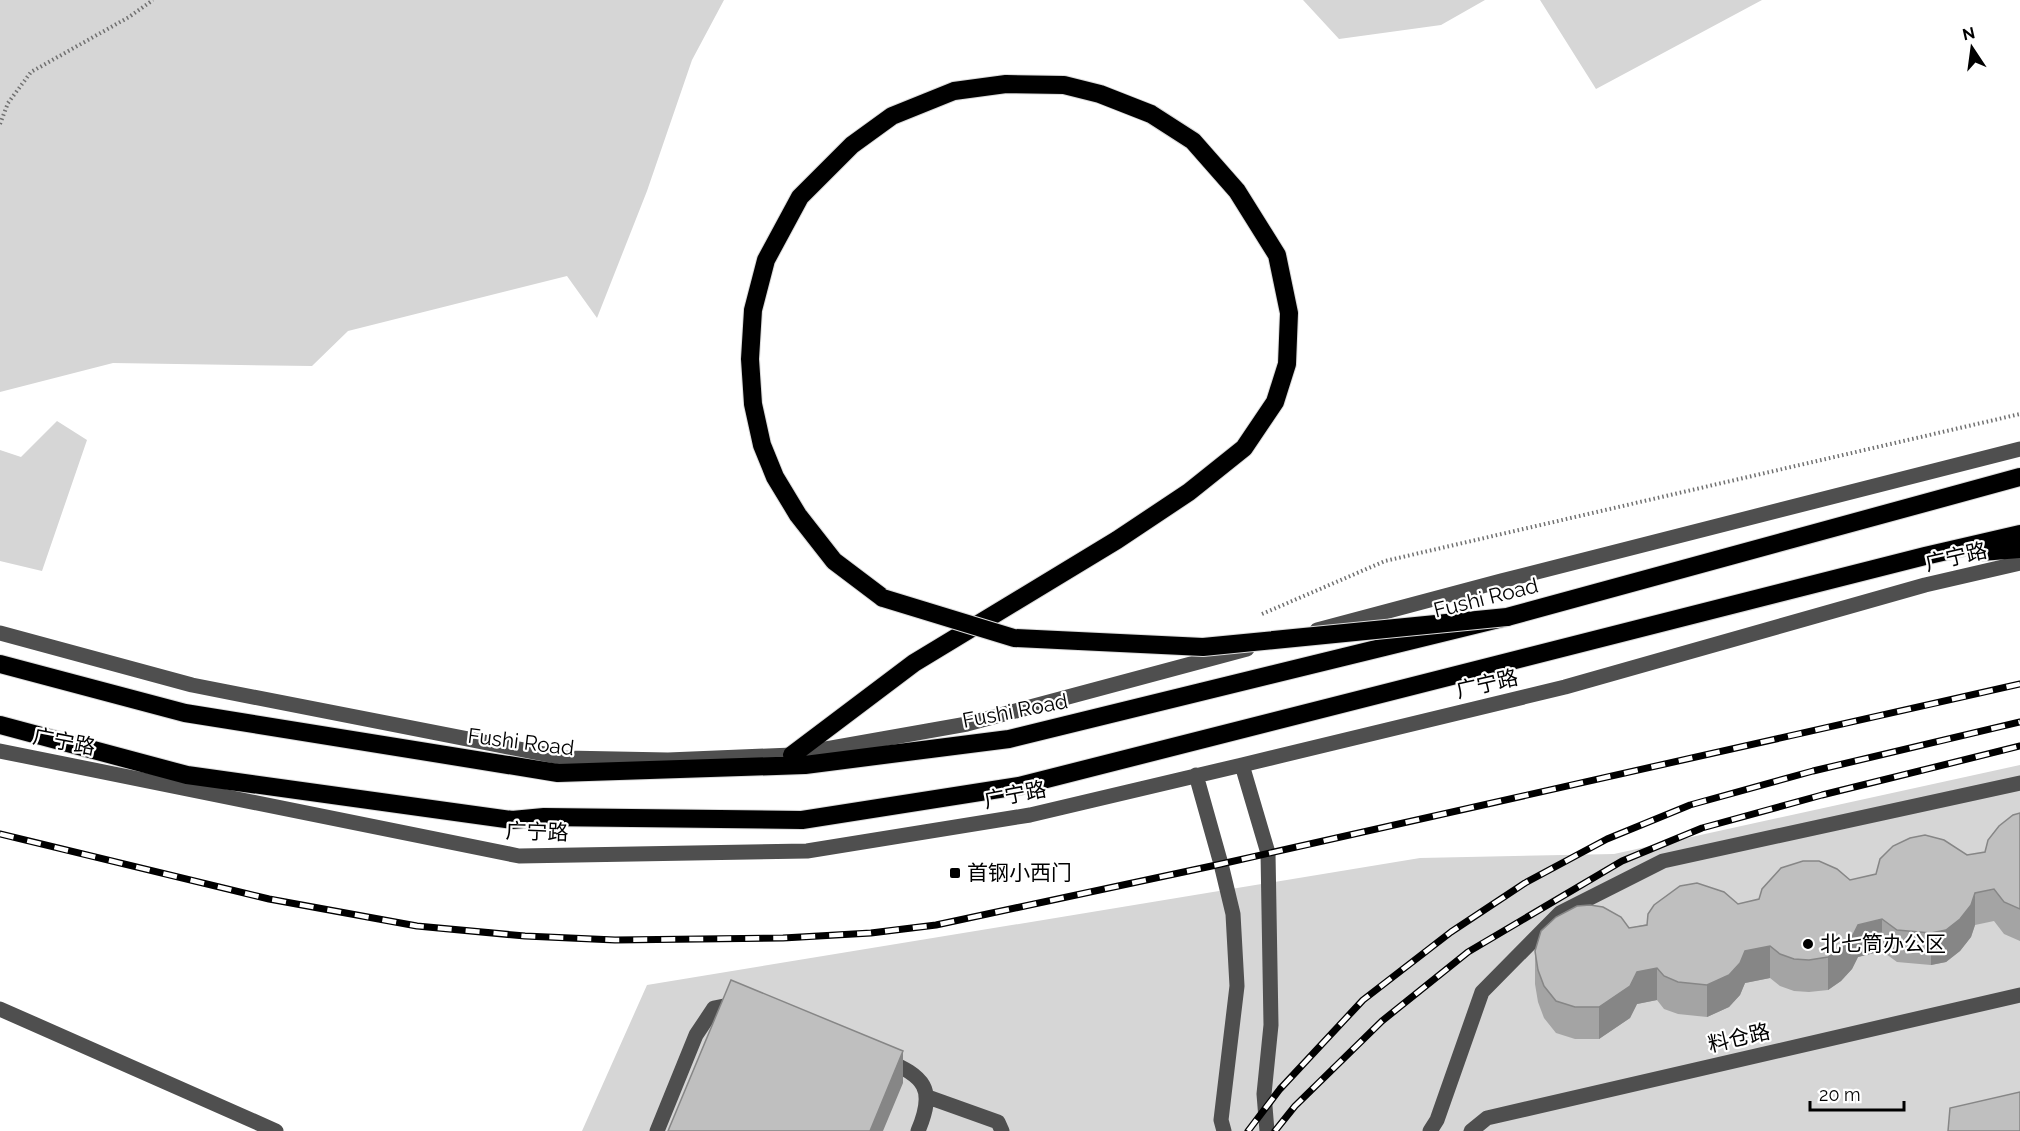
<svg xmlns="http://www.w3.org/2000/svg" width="2020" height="1131" viewBox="0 0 2020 1131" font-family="Raleway,'Noto Sans SC',sans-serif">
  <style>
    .green { fill: #d6d6d6 }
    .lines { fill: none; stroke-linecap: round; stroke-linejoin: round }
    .highway-casing { stroke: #dbdbdb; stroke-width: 20 }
    .path { stroke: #717171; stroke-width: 4; stroke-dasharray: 1.5 3; stroke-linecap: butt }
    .minor { stroke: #4f4f4f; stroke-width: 15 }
    .highway { stroke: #000; stroke-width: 18 }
    .rail-casing { stroke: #000; stroke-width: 7 }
    .rail { stroke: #fff; stroke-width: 4.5; stroke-dasharray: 14; stroke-linecap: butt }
    .highway-bridge-casing { stroke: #dbdbdb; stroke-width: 20; stroke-linecap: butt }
    .highway-bridge { stroke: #000; stroke-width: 18 }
    .wall { fill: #a4a4a4 }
    .shaded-wall { fill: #868686 }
    .building { fill: #bfbfbf; stroke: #868686; stroke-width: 1.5 }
    .poi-dot { fill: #000; stroke: #fff; stroke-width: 2 }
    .labels { text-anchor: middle; stroke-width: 4.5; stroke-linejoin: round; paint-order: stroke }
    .street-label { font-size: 21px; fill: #000; stroke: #fff }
    .poi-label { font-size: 21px; fill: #000; stroke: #fff; text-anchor: start }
  </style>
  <rect width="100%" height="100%" fill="#fff"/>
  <path class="green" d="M0,0H724L692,60L647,191L597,318L567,276L348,331L312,366L113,363L0,392Z
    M1303,0H1485L1441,25L1339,39Z
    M1540,0H1762L1596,89Z
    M57,421L87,440L42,571L0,561V450L21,457Z
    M2020,765V1131H582L647,985L1420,858L1614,854Z"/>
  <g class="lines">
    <g class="highway-casing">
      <path id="highway" d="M1981,552L2020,549
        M0,664L185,713L558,773L805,765L1009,739L1507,617L2020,477
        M0,725L187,775L512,820L544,817L802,820L1019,786L1925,556L2020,534
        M792,755L914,663L1117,540L1189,492L1244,448L1275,402L1287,364L1289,313L1277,255L1237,191L1193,141L1151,114L1100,94L1064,85L1006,84L954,91L892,116L852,145L800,197L766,260L753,310L750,359L753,404L762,445L775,477L798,515L834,561L883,598"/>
    </g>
    <path class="path" d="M0,124L8,103L31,72L129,17L153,0
      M1262,614L1385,561L2020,414"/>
    <path class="minor" d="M1317,630L1501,581L2020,449
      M0,633L192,685L565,758L668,760L792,755L967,724L1247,649
      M0,751L519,856L807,851L1030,815L1242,765L1565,687L1925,585L2020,563
      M1242,765L1268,853L1271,1025L1264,1094L1267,1131
      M1196,775L1221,864L1233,914L1237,986L1221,1120L1224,1131
      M0,1009L276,1131
      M884,1059C925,1077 936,1088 918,1131
      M928,1097L998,1122L1002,1131
      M657,1131L696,1035L714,1008L739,1003
      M1430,1131L1437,1120L1482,992L1560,913L1663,861L2020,783
      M1471,1131L1487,1118L2020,995"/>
    <use href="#highway" class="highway"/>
    <g class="rail-casing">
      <path id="rail" d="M0,834L269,899L417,926L525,936L615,940L783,938L871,933L936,925L1221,864L2020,684
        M1248,1131L1280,1089L1363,1000L1451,932L1525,883L1607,839L1690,805L1813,771L2020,722
        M1275,1131L1295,1106L1382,1021L1468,952L1622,861L1702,828L1822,795L2020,746"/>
    </g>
    <use href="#rail" class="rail"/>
    <g class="highway-bridge-casing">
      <path id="highway-bridge" d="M883,598L1014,638L1203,647L1507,617"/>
    </g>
    <use href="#highway-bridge" class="highway-bridge"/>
  </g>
  <path class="wall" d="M2020,813V941L2004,934L1994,921L1975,925L1971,937L1960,951L1946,962L1931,965L1897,962L1882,951L1858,957L1852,969L1841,981L1828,990L1809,992L1794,991L1780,986L1770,978L1745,983L1740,995L1729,1007L1707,1017L1678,1014L1664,1009L1657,1000L1637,1004L1630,1018L1599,1039H1575L1556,1033L1544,1018L1538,1002L1535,984V951L1629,928L1985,852Z"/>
  <path class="shaded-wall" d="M1975,893V925L1971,937L1960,951L1946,962L1931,965V933Z
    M1882,919V951L1858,957L1852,969L1841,981L1828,990V957L1858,925Z
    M1770,946V978L1745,983L1740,995L1729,1007L1707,1017V985L1745,951Z
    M1657,968V1000L1637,1004L1630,1018L1599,1039V1007L1637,972Z
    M903,1051V1083L883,1131H870Z"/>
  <path class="building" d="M2020,813V909L2004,902L1994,889L1975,893L1971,905L1960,919L1946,930L1931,933L1897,930L1882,919L1858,925L1852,937L1841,949L1828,957L1809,960L1794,959L1780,954L1770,946L1745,951L1740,963L1729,975L1707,985L1678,982L1664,976L1657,968L1637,972L1630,986L1599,1007H1575L1556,1001L1544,986L1538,970L1535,951L1541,931L1556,917L1577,906L1590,905L1603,907L1621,917L1629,928L1647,925L1648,914L1654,905L1680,886L1697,883L1724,892L1738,904L1759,899L1762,889L1781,868L1803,861H1819L1837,869L1850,880L1876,874L1880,859L1893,846L1910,838L1925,835L1944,840L1967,855L1985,852L1988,840L1999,826L2013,815Z
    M731,980L903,1051L870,1131H668Z
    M2020,1092V1131H1948L1950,1108Z"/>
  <g class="poi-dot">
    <rect x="949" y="867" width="12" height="12" rx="3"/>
    <circle cx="1808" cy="944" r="6"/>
  </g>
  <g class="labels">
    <g class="street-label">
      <text transform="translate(1956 557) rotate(-13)" y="7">广宁路</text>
      <text transform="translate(1486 598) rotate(-14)" y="7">Fushi Road</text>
      <text transform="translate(1487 684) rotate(-13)" y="7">广宁路</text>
      <text transform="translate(1015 711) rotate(-11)" y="7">Fushi Road</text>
      <text transform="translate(64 742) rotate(11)" y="7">广宁路</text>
      <text transform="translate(521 742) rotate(7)" y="7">Fushi Road</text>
      <text transform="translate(1015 795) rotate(-11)" y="7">广宁路</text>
      <text transform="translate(537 832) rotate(2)" y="7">广宁路</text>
      <text transform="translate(1739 1038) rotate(-13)" y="7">料仓路</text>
    </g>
    <g class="poi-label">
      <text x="967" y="880">首钢小西门</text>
      <text x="1820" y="951">北七筒办公区</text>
    </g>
  </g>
  <g transform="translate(1972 48) rotate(347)" stroke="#ffffff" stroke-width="4.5" paint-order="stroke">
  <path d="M0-4.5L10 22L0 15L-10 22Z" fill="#000000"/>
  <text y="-9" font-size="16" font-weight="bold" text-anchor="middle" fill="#000000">N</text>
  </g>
  <path d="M1810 1101v9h94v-9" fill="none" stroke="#000000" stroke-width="3"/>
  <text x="1819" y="1101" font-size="18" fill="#000000" stroke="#ffffff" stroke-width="4.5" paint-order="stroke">20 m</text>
</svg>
